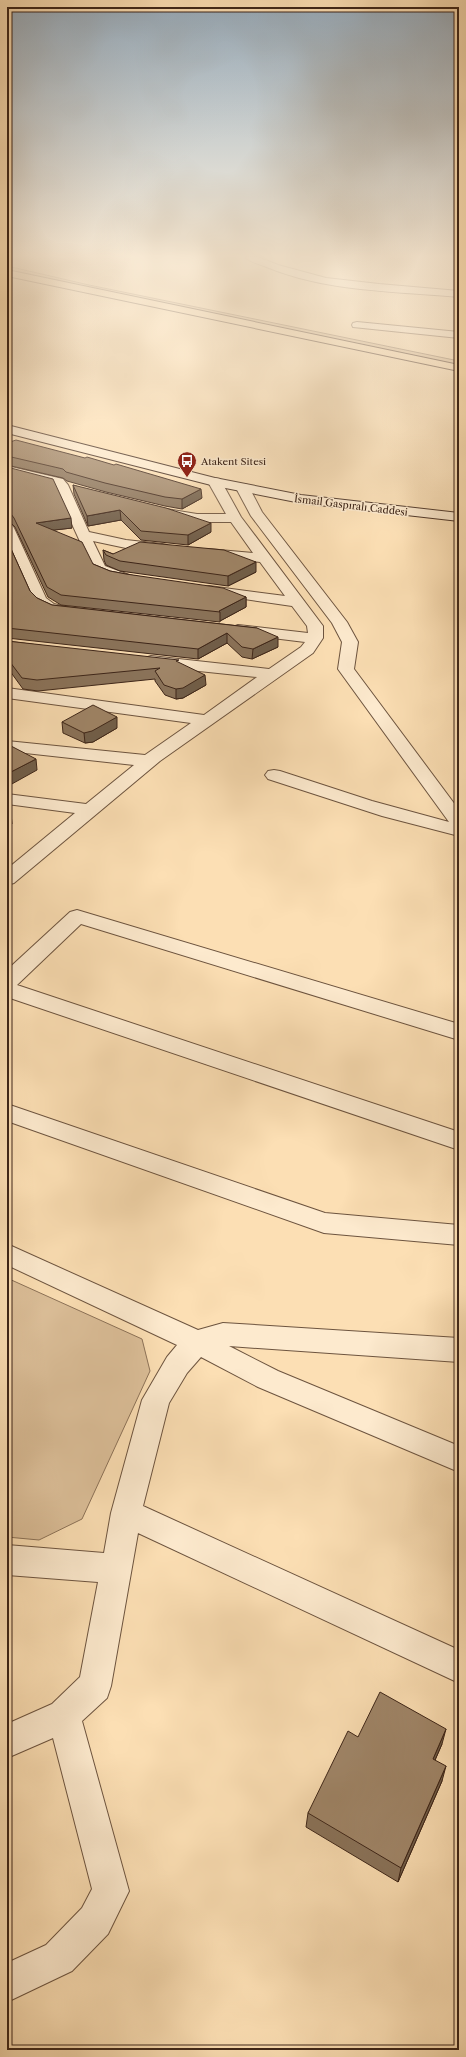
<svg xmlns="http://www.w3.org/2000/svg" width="466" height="2057" viewBox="0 0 466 2057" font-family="'Libre Caslon Text',serif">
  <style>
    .green { fill: #dcbf99; stroke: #8c7258 }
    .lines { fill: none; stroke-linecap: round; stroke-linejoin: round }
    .minor-casing { stroke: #6d543f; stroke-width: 2 }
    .secondary-casing { stroke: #3d2518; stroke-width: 2 }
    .primary-casing { stroke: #3d2518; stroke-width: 2 }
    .minor { fill: #fdeace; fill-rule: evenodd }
    .secondary { fill: #fdeace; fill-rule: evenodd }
    .primary { fill: #fcdfb4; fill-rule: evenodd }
    .wall { fill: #8a735a; stroke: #3d2518 }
    .shaded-wall { fill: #705e4a; stroke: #3d2518 }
    .building { fill: #a08669; stroke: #3d2518 }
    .labels { text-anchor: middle; stroke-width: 3; stroke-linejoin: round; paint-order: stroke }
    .far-poi-label { font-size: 10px; fill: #3d2518; stroke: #fdeace; text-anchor: start }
    .far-street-label { font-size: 10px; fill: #3d2518; stroke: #fdeace }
  </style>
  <rect width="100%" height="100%" fill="#fcdfb4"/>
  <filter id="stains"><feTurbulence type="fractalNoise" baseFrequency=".005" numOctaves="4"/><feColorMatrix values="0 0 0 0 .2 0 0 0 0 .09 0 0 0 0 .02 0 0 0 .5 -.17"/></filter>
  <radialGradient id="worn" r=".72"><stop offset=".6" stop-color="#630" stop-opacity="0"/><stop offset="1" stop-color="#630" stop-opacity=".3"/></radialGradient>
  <path class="green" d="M7,266L89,285L459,361V365L28,275L7,270Z
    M7,1278L142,1339L150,1371L82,1519L39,1540L7,1537Z"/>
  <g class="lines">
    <g class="minor-casing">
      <path id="minor" d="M245,257H258L278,265L326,278L379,284L459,291V297C395,291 325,292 264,266C258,264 250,262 245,257Z
        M357,322L459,332V338L353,327L352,325L353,323Z
        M7,466L63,479L68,485L89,532L126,540L162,544L167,545L169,548L167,551L162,552L126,548L93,541L105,566L129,575L131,578L129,581H119L94,572L55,487L7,474Z
        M215,478L220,479L241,517L323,626V638L313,653L160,761L14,883L7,885V869L75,813L7,804V794L86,804L134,765L7,751V741L145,755L191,723L7,698V688L204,715L257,677L151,666L145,664L143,661L145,658L151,656L269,669L301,647L305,642L233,633L230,630L233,627L238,625L308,633L307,626L292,606L204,593L202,590L204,587L209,586L285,596L260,562L203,556L201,553L203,550L208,549L253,553L231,522H197L166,517L161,516L159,513L161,510L166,509L197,514H226L208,482Z
        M243,484L248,485L262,512L347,622L358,642L354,669L459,810V836L382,816L268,779L265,775L268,771L274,770L280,771L372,801L449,822L338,669L342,642L332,623L251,516L236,488Z
        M7,524L12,525L14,528L46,598L54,604L70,608L73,611L70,614L65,616L44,610L35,603L7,543Z
        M77,910L459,1024V1040L81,924L17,985L459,1132V1150L7,997V970L70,912Z
        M7,1104L325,1213L459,1225V1245L324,1233L7,1121Z
        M7,1244L198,1330L223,1323L459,1338V1362L229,1346L278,1371L459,1446V1472L258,1387L201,1357L187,1373L169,1403L143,1506L459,1650V1683L138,1533L111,1686L107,1698L82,1721L129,1891L108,1934L72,1971L7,2002V1963L46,1945L82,1908L92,1889L53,1738L7,1758V1724L52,1704L80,1677L98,1582L7,1575V1545L104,1553L111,1513L142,1400L167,1357L177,1345L7,1265Z"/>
    </g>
    <g class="secondary-casing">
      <path id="secondary" d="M7,425L215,478L301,495L459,513V521L301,503L215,486L7,433Z"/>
    </g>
    <g class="primary-casing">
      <path id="primary" d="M7,270L459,365V371L7,276Z"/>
    </g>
    <use href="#minor" class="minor"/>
    <use href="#secondary" class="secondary"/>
    <use href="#primary" class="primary"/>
  </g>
  <path class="wall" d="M7,443L202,498L182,509L165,506L106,492L67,481L63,478L7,465Z
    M7,467L72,528L54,530L93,564L110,571L246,597V607L220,621V622L61,605L48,597L15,527L12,524L7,523Z
    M73,485L211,532L188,545L141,540L121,520L88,526L74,494Z
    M7,540L30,591L37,598L52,605L257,628L278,647L252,659L242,657L227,643L198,659L7,638Z
    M103,550L113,554L256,572L228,586L120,571L106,565L104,560Z
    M7,641L179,663L206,685L183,698L176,699L165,695L155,681V679L38,691L23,689L7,667Z
    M62,722L117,728L93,742L85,743L63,733Z
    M358,1737L442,1744L435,1760L442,1781L398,1882L306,1827L308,1813Z"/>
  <path class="shaded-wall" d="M201,489L202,498L182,509V499Z
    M120,510L121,520L88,526L87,516Z
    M71,518L72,528L37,532L36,523Z
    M211,523V532L188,545V535Z
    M256,562V572L228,586V576Z
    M246,597V607L220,621V612L219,611Z
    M227,633V643L198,659V649Z
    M278,637V647L252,659L253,649Z
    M205,675L206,685L183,698L176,699V689Z
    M7,704L8,714L7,715Z
    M117,717V728L93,742L85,743L84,733Z
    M36,759L37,770L10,785L7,786V774Z
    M11,813L12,824L7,827V816Z
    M446,1729L442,1744L429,1774L433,1759Z
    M446,1766L442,1781L398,1882L401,1868Z"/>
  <path class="building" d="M16,440L85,458L87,457L114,465L116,464L201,489L182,499L165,497L105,483L66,472L63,469L7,456V443Z
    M7,467L53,479L71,518L36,523L82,542L93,564L110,571L126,574L223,588L246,597L219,611L220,612L61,595L47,587L14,518L11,514H7Z
    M73,485L166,508L211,523L188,535L141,531L120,510L87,516Z
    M7,540L30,591L37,598L52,605L257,628L278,637L253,649L242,647L227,633L198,649L7,628Z
    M140,542L224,550L256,562L228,576L120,561L106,555L103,550L113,554Z
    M7,641L179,660L176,661L205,675L183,688L176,689L164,685L155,671L160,668L37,680L22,678L7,658Z
    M93,705L117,717L92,731L84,733L62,722Z
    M11,746L36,759L7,774V748Z
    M7,811L11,813L7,816Z
    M380,1692L446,1729L433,1759L446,1766L401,1868L308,1813L348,1731L358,1737Z"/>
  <linearGradient id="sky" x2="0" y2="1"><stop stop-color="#96acbe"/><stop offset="0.47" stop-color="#fef1dd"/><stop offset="1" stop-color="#fef1dd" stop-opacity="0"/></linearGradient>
  <rect width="466" height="545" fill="url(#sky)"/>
  <defs>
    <g id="bus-pin" transform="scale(1)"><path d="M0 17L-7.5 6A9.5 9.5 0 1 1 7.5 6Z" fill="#8f2418" stroke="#fdeace"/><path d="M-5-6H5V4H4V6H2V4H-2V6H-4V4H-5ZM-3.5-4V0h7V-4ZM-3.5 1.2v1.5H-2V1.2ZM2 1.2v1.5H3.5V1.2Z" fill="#fff"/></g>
  </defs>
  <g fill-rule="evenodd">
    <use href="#bus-pin" x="187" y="461"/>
  </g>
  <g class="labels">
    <g class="far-poi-label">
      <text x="201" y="465">Atakent Sitesi</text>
    </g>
    <g class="far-street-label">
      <text transform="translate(351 505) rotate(7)" y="4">İsmail Gaspıralı Caddesi</text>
    </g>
  </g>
  <rect width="466" height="2057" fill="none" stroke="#fcdfb4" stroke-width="24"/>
  <rect x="8" y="8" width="450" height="2041" fill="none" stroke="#3d2518" stroke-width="2"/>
  <rect x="12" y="12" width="442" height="2033" fill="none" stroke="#3d2518"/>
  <rect width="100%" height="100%" filter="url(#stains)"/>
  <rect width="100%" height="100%" fill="url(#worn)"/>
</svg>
